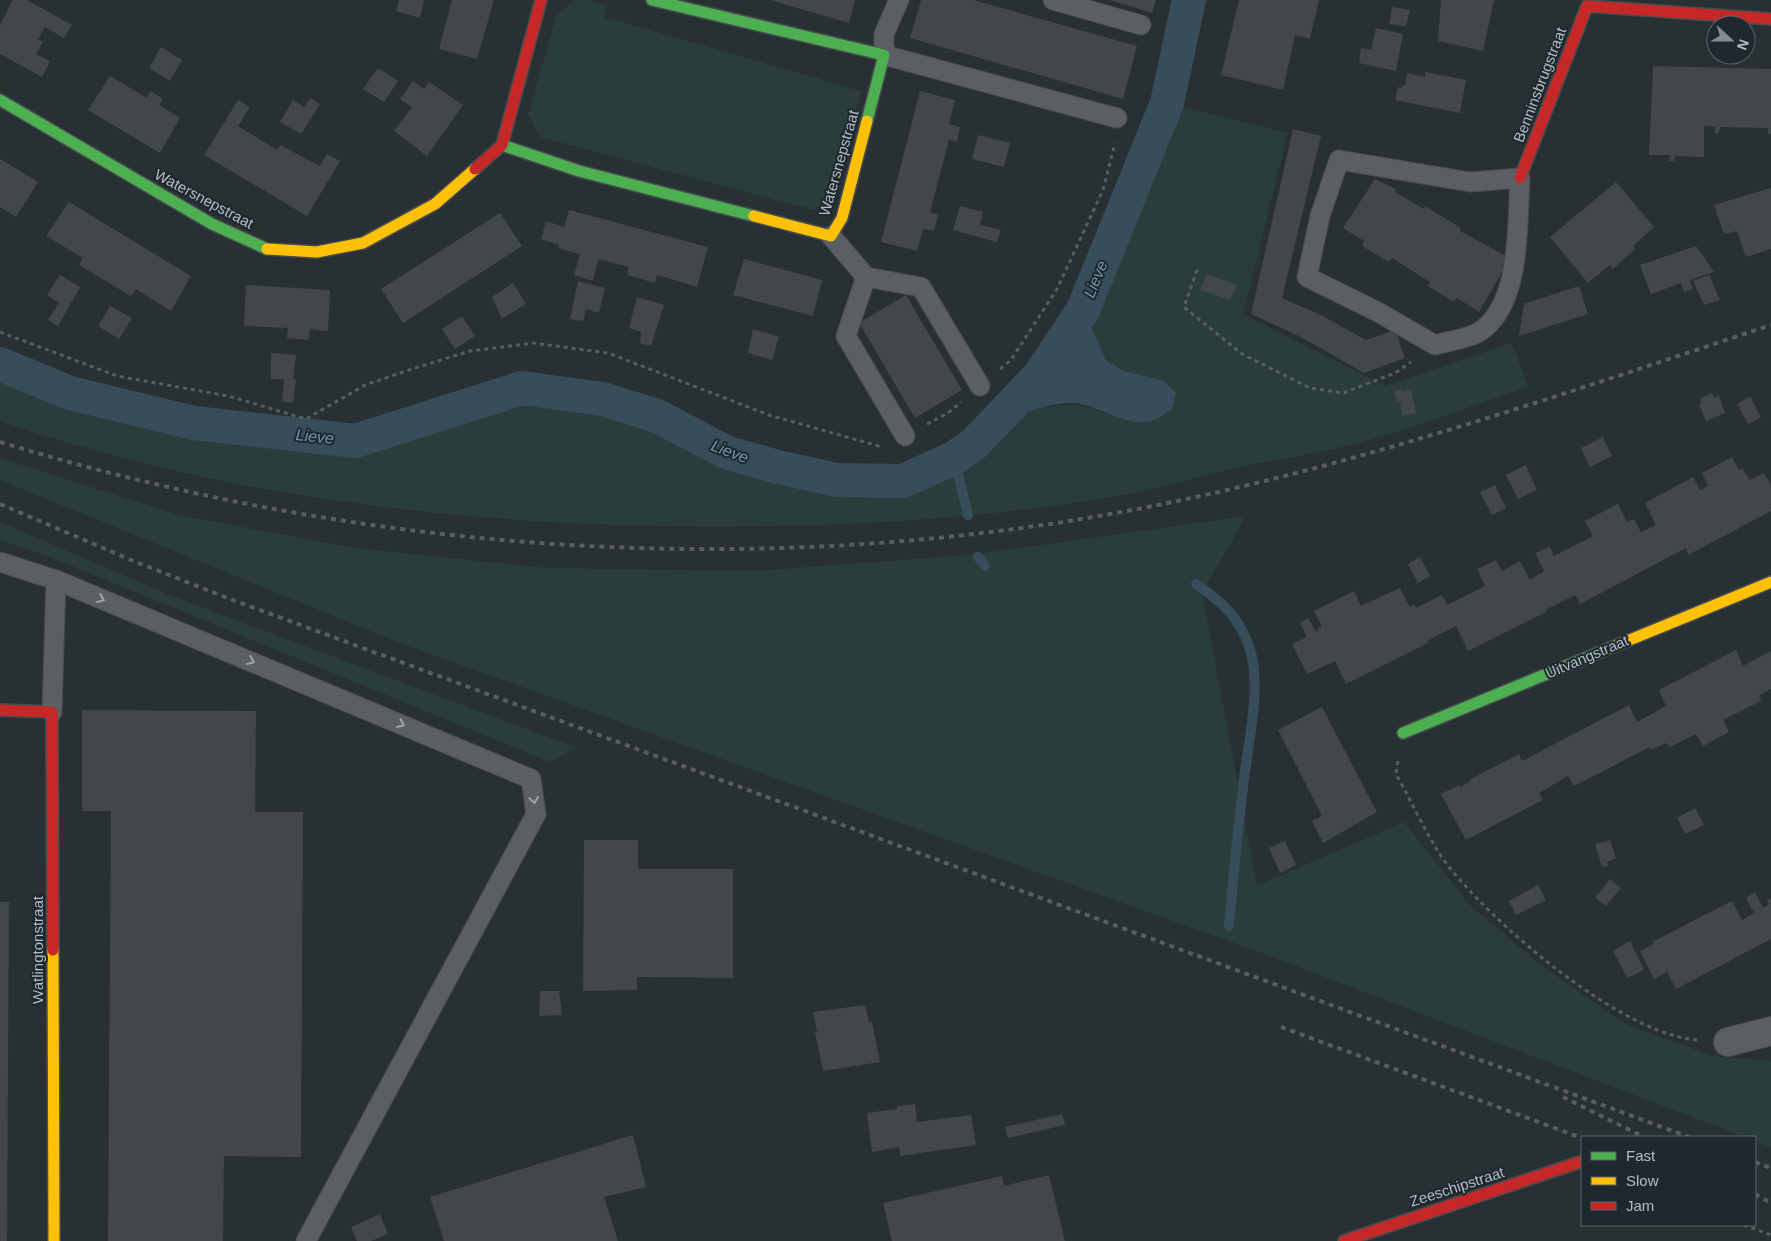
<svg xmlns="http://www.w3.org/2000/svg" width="1771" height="1241" viewBox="0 0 1771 1241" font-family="Arial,sans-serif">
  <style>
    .green { fill: #2a3d3b }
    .water { fill: #384d5b }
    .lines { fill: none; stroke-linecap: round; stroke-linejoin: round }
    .stream { stroke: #384d5b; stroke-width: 10 }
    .canal { stroke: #384d5b; stroke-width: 34 }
    .building { fill: #41474b }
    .lane-casing { stroke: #474c4f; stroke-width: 21 }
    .street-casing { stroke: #474c4f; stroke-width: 30 }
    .fast-casing { stroke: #474c4f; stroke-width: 14 }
    .slow-casing { stroke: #474c4f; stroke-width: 14 }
    .jam-casing { stroke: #474c4f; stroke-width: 14 }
    .path { stroke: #575d60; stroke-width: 3; stroke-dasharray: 4 4; stroke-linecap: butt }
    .lane { stroke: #595f63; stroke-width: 19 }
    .street { stroke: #595f63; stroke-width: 28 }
    .fast { stroke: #4caf50; stroke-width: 11 }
    .slow { stroke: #ffc107; stroke-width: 11 }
    .jam { stroke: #c62828; stroke-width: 11 }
    .rail { stroke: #575d61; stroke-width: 4; stroke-dasharray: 5 5; stroke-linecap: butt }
    .oneway { stroke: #9ca6ad }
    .labels { text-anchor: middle; stroke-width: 4; stroke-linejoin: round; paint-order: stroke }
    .street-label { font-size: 15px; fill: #b3bec6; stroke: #1d282f }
    .water-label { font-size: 16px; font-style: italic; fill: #7694a7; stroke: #1d282f }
  </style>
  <rect width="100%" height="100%" fill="#293034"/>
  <path class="green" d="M575,0H588L607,6L604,17L861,91L830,198L814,210L540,137L528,114L557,14Z
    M1167,103L1288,133L1243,314L1385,386L1512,343L1528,387C1476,404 1425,424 1372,439C1325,453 1275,459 1227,470C1194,478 1162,488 1128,494C972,522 812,529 653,526C432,521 210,493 0,421V364L70,393L194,423L355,441L522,388L603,399L657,416L728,453L837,480L903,481L955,458L974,443L1009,409L1018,415C1069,399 1080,402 1129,422L1142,376C1091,362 1105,348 1083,310Z
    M0,458L178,515L355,548L546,568L756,571L969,555L1246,516L1202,593L1257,886L1404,822L1469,904L1538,963L1625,1024L1713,1056L1771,1061V1147L1755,1141V1137H1745L1262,953L400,643L0,480Z
    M0,522L177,598L577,748L550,762L40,553L0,540Z"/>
  <path class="water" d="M1083,310L1106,360L1124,371L1164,381L1176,393L1172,409C1166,413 1158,419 1152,421C1123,428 1099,403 1070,403C1052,403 1035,410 1018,415L1009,409L1042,376Z"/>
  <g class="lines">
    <path class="stream" d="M954,458L968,515
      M978,557L985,566
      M1196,584C1220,600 1239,617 1249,646C1262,684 1249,739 1244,778C1238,827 1233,876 1229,926"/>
    <path class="canal" d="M0,364L70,393L194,423L355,441L522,388L603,399L657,416L728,453L778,467L837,480L903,481L954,458L974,444L1039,376L1083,310L1167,103L1189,0"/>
  </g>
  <path class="building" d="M13,0H27L72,25L64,38L45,27L38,40L43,42L36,54L50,61L42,77L0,54V25Z
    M399,0H424L420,18L396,11Z
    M452,0H494L477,59L439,49Z
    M770,0H855L849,23Z
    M921,0H973L1137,46L1123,99L910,38Z
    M1110,0H1156L1152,13Z
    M1239,0H1319L1310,39L1295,35L1283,90L1221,75Z
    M1441,0H1494L1483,51L1438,41Z
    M1392,7L1410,10L1406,26L1389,24Z
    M1376,28L1403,34L1396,71L1359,63L1361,48L1371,50Z
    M161,47L182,60L170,81L149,68Z
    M1653,66L1771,69V134H1768V128L1720,127L1719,133H1715V127L1704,126V157L1675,156L1674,161H1669L1670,155H1649Z
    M378,68L398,81L384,102L363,89Z
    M1425,72L1466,80L1460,113L1395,100L1398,87L1402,88V85H1405L1407,73L1425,77Z
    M110,76L147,98L150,91L163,99L159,105L180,118L160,153L88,110Z
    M413,81L424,89L429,82L463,105L427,156L394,131L412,107L400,99Z
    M920,91L955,100L949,124L960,127L957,142L949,140L930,212L938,215L934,231L923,229L917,251L881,242Z
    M310,98L320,104L301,134L280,122L293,100L304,107Z
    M238,100L250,107L238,126L277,150L280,145L320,166L327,154L340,161L307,216L204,155Z
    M1293,129L1321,136L1282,298L1321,315L1366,340L1395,330L1405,358L1364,373L1301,337L1251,314Z
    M978,135L1010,143L1004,167L972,159Z
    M0,159L38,182L16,217L0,207Z
    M1375,179L1396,189L1395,192L1424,209L1425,206L1461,228L1460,231L1506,256L1505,258L1509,260L1479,312L1457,298L1454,302L1428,286L1430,282L1392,258L1389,262L1362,246L1364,241L1343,228Z
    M1616,182L1654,227L1633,246L1635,249L1613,269L1610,265L1588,283L1550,237Z
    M1771,188V249L1746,257L1737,231L1724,234L1714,205Z
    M69,202L191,276L171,311L136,289L131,296L79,265L83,258L46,236Z
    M960,206L983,212L980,225L1001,230L997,242L953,230Z
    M569,210L708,247L697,287L657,275L655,283L627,275L629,267L598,259L593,281L574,275L580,254L558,248L559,245L541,239L546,221L564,227Z
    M500,213L522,246L403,323L381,289Z
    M1696,246L1714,272L1690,280L1693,289L1684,292L1681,283L1651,294L1640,265Z
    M744,259L822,280L813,316L733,295Z
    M1207,274L1237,285L1230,300L1200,290Z
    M60,275L80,287L58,326L48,320L59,303L47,295Z
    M1709,275L1720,300L1704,305L1693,281Z
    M578,281L605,288L599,313L586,309L583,321L570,319Z
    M513,283L526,304L502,319L492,297Z
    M246,285L330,290L328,331L310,329L309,340L287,338L288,328L244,326Z
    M1579,286L1588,314L1519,336L1524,304Z
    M906,295L962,390L915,418L859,323Z
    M637,297L664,305L651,346L640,343L641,332L629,328Z
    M110,306L132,318L119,339L98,326Z
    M462,316L475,336L455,349L442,329Z
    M753,329L779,337L772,360L748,353Z
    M271,353L296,355L293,380L296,379L293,403L282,401L284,379H271Z
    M1401,389L1402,391L1411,389L1416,413L1402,416L1400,401L1397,403L1394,391Z
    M1712,393L1714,398L1719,396L1725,413L1706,421L1699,404L1702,403L1700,399Z
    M1750,396L1761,417L1748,424L1737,404Z
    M1603,437L1612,456L1590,467L1581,448Z
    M1732,457L1739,470L1742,468L1750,480L1764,473L1771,485V511L1688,555L1686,548L1580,604L1575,595L1545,610L1546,612L1468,651L1456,626L1427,641L1428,643L1346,684L1335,661L1307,674L1292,644L1307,637L1300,623L1308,618L1316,632L1319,630L1318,628L1322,627L1314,611L1354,591L1361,606L1400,588L1410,607L1414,604L1416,608L1442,595L1447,605L1485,586L1477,569L1496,560L1502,571L1520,561L1530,580L1544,571L1535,553L1550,547L1554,556L1593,536L1585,521L1618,504L1627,522L1634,519L1641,532L1656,525L1645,503L1693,477L1700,490L1708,486L1702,473Z
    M1526,465L1537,490L1518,499L1506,475Z
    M1495,485L1506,508L1492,515L1480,492Z
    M1420,557L1430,576L1418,583L1408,564Z
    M1736,650L1743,666L1771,651V689L1759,695L1761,701L1723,720L1729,732L1703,746L1696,734L1670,747L1666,743L1651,750L1650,747L1574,786L1568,776L1539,793L1543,800L1466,840L1441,794L1459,785L1460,787L1470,781L1469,780L1519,754L1522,761L1629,705L1637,722L1666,706L1659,690Z
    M1322,707L1377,812L1323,843L1312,821L1322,816L1278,730Z
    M82,710L256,711L255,812H303L301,1157L224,1156L223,1241H108L111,811H82Z
    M1695,808L1704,825L1685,834L1677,818Z
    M584,840H638V869H733V978L637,977V990L583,991Z
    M1610,840L1616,858L1607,862L1608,866L1602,867L1595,844Z
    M1285,841L1296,865L1280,873L1269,848Z
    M1610,879L1621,888L1606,906L1595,898Z
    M1538,885L1546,900L1516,915L1509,901Z
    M1755,892L1763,908L1769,904L1767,900L1771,898V939L1676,989L1667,972L1654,979L1640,951L1654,944L1652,942L1732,901L1742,920L1754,913L1746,898Z
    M0,902H9L7,1241H0Z
    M1630,941L1644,970L1627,978L1613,951Z
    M540,991H559L562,1015L539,1016Z
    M865,1005L869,1022H872L880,1062L823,1071L815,1032H817L813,1012Z
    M915,1104L917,1122L971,1115L976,1145L900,1156L899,1147L872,1152L867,1113L897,1109V1106Z
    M1062,1114L1065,1125L1008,1138L1005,1127Z
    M633,1135L646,1187L604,1197L618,1241H444L430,1197Z
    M1049,1175L1065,1241H892L883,1203L1002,1176L1004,1186Z
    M380,1214L388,1234L371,1241H357L351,1227Z"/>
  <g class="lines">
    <g class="lane-casing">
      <path id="lane" d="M899,0L884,34V55L1117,118
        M1053,0L1141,25
        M1339,160L1470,182L1520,178C1517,223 1522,305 1479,332C1468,339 1448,341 1435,345L1378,312L1307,277L1320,216Z
        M831,236L866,277L846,336L905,436
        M866,277L921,287L980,386
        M0,562L56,580L52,712
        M56,580L531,779L536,814L306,1241"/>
    </g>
    <g class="street-casing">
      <path id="street" d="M1728,1042L1771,1031"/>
    </g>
    <g class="fast-casing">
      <path id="fast" d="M652,0L884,55L867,121
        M0,100L212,224L267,249
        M502,145L579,171L754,216
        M1403,733L1610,648"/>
    </g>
    <g class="slow-casing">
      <path id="slow" d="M754,216L831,236L842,218L867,121
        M267,249L317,252L363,243L435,204L475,169
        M1610,648L1771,582
        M53,950L54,1241"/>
    </g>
    <g class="jam-casing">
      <path id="jam" d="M475,169L502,145L541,0
        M1520,178L1587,6L1771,19
        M0,710L52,712L53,950
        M1344,1241L1580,1162"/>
    </g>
    <path class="path" d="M1197,270L1184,307L1242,354L1310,388L1343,393L1395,373L1411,362
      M0,332L117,376L228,396L306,419L365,385L412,369L470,351L533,343L608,353L769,415L882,447
      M1000,369L1011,360L1057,289L1103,190L1115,143
      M927,424L948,413L961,402
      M1398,761L1396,774C1412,802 1430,843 1449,867C1496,926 1622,1035 1698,1040
      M1744,1225L1771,1235"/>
    <use href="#lane" class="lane"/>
    <use href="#street" class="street"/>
    <use href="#fast" class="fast"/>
    <use href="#slow" class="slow"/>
    <use href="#jam" class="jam"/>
    <path class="rail" d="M0,442C389,561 807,584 1205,495C1398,452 1584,387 1771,325
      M0,504L131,560L230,599L1689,1137
      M1281,1027L1582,1138
      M1563,1097L1644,1137
      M1755,1162L1771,1168
      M1755,1194L1771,1203"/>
  </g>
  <defs><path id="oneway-chevron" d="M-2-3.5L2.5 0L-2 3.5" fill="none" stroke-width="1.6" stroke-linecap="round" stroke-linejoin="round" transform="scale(1.25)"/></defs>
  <g class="oneway">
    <use href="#oneway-chevron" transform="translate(101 599) rotate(23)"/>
    <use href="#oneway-chevron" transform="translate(251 661) rotate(23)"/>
    <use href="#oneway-chevron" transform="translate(401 724) rotate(23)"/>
    <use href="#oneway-chevron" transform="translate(534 800) rotate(82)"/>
  </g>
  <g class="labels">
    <g class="street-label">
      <text transform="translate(1540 85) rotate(-69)" y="5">Benninsbrugstraat</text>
      <text transform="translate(839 163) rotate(-74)" y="5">Watersnepstraat</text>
      <text transform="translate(204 199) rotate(28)" y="5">Watersnepstraat</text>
      <text transform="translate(1587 657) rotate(-23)" y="5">Uitvangstraat</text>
      <text transform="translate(38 950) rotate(-90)" y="5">Watlingtonstraat</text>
      <text transform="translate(1457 1187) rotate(-18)" y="5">Zeeschipstraat</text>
    </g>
    <g class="water-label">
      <text transform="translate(1095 279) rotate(-68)" y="6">Lieve</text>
      <text transform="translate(315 436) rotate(6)" y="6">Lieve</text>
      <text transform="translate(730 451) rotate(21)" y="6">Lieve</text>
    </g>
  </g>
  <rect x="1581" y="1136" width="175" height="90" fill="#1d282f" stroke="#59646b"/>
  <rect x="1591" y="1152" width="25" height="8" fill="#4caf50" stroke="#59646b"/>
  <text x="1626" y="1161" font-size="15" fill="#b3bec6">Fast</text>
  <rect x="1591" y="1177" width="25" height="8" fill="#ffc107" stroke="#59646b"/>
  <text x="1626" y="1186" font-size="15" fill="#b3bec6">Slow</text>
  <rect x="1591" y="1202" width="25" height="8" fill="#c62828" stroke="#59646b"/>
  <text x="1626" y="1211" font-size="15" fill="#b3bec6">Jam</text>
  <g transform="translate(1731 40) rotate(111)"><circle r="24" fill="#1d282f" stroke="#59646b"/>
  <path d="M0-4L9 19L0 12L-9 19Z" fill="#838c93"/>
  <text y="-8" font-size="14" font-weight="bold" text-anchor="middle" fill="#b3bec6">N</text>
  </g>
</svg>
